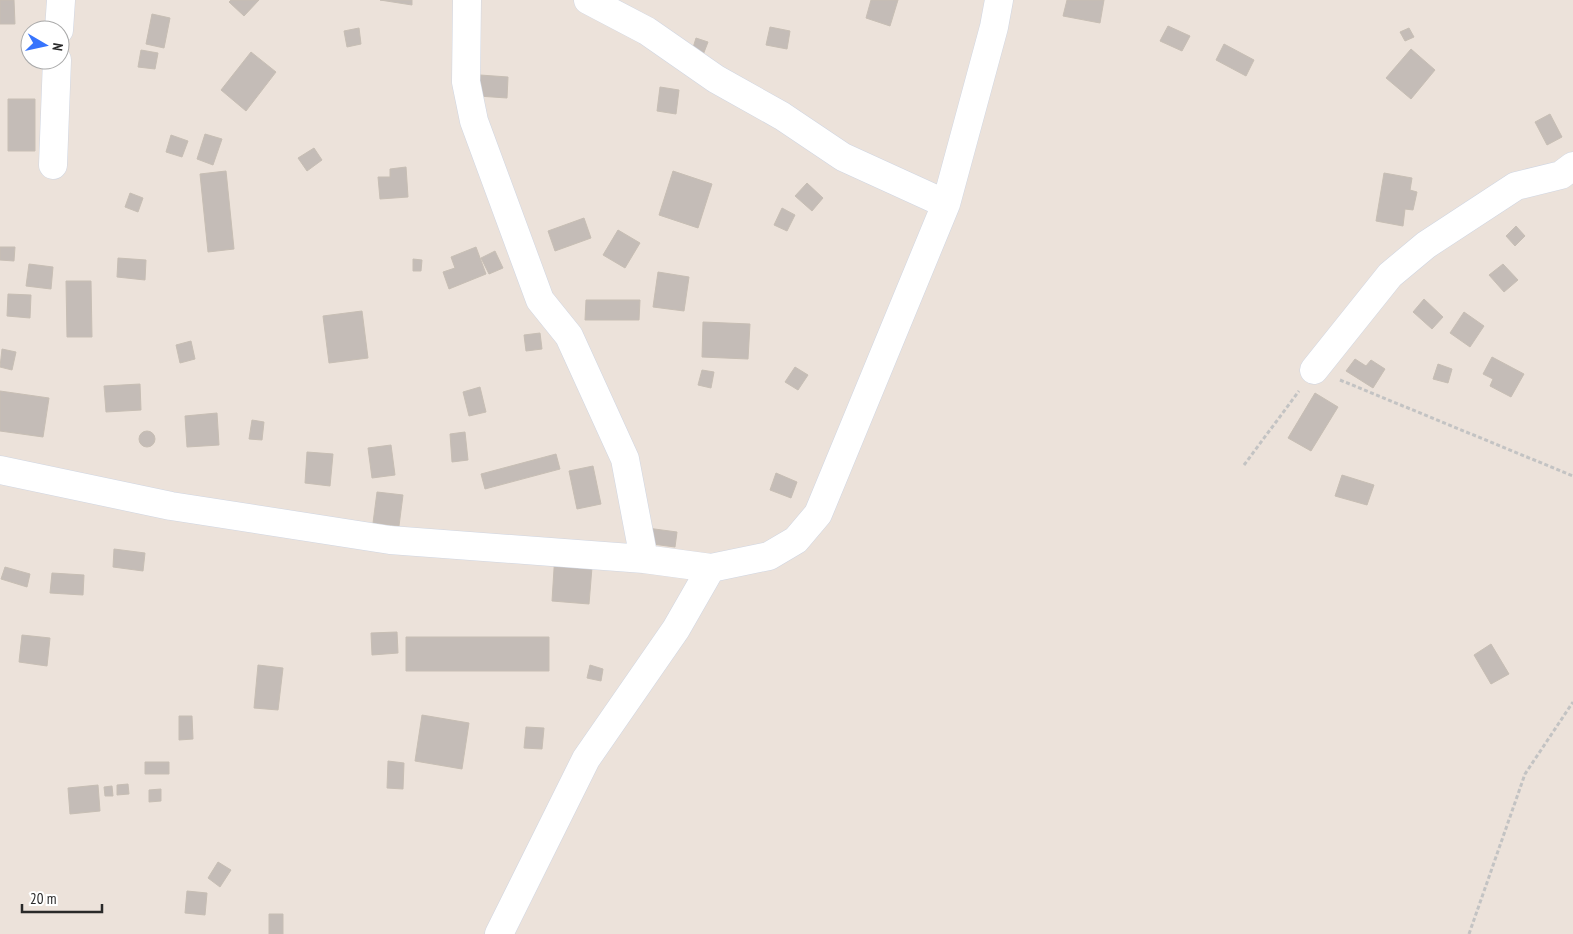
<svg xmlns="http://www.w3.org/2000/svg" width="1573" height="934" viewBox="0 0 1573 934" font-family="'PT Sans Narrow',sans-serif">
  <style>
    .building { fill: #c4bcb7; stroke: #c7beb4 }
    .lines { fill: none; stroke-linecap: round; stroke-linejoin: round }
    .minor-casing { stroke: #d0d6e2; stroke-width: 29 }
    .path { stroke: #c3c3c3; stroke-width: 3; stroke-dasharray: 4 2.5; stroke-linecap: butt }
    .minor { stroke: #fff; stroke-width: 28 }
  </style>
  <rect width="100%" height="100%" fill="#ece2da"/>
  <path class="building" d="M0,0H14L15,24H0Z
    M231,0H259L244,16L229,2Z
    M380,0H412V5Z
    M871,0H898L890,26L866,18Z
    M1067,0H1104L1100,23L1063,16Z
    M152,14L170,18L164,48L146,44Z
    M1168,26L1190,36L1182,51L1160,41Z
    M770,27L790,31L787,49L766,45Z
    M359,28L361,44L347,47L344,31Z
    M1409,28L1414,37L1405,41L1400,32Z
    M696,38L708,42L703,55L692,51Z
    M1224,44L1254,60L1246,76L1216,60Z
    M1411,49L1435,70L1411,99L1386,78Z
    M141,50L158,53L155,69L138,67Z
    M251,52L276,72L246,111L221,90Z
    M480,75L508,77L507,98L478,96Z
    M660,87L679,90L676,114L657,111Z
    M8,99H35V151H8Z
    M1550,114L1562,137L1547,145L1535,122Z
    M205,134L222,139L213,165L197,159Z
    M171,135L188,141L182,157L166,152Z
    M314,148L322,160L307,171L298,158Z
    M406,167L408,197L380,199L378,177H390V169Z
    M226,171L234,249L208,252L200,174Z
    M673,171L712,184L698,228L659,215Z
    M1384,173L1412,178L1410,190L1417,192L1413,210L1405,209L1403,226L1376,221Z
    M807,183L823,198L812,211L795,196Z
    M130,193L143,198L138,212L125,207Z
    M782,208L795,215L787,231L774,225Z
    M584,218L591,238L555,251L548,231Z
    M1516,226L1525,236L1515,246L1506,236Z
    M618,230L640,243L625,268L603,255Z
    M0,247H15L14,261L0,260Z
    M476,247L486,274L449,289L443,272L455,268L451,257Z
    M495,251L503,268L489,274L481,258Z
    M118,258L146,260L145,280L117,277Z
    M413,259L422,260L421,271H413Z
    M29,264L53,267L51,289L26,286Z
    M1503,264L1518,280L1504,292L1489,275Z
    M658,272L689,277L684,311L653,307Z
    M66,281H91L92,337H67Z
    M8,294L31,295L30,318L7,316Z
    M1424,299L1443,317L1432,329L1413,312Z
    M586,300H640L639,320H585Z
    M362,311L368,358L329,363L323,316Z
    M1464,312L1484,326L1470,347L1450,333Z
    M703,322L750,324L748,359L702,357Z
    M540,333L542,349L526,351L524,335Z
    M191,341L195,359L180,363L176,345Z
    M2,349L16,352L12,370L0,367Z
    M1492,357L1524,374L1511,397L1490,386L1493,379L1483,374Z
    M1355,359L1366,366L1371,360L1385,369L1373,388L1346,371Z
    M1438,364L1452,369L1448,383L1433,379Z
    M795,367L808,375L798,390L785,382Z
    M702,370L714,372L711,388L698,385Z
    M140,384L141,410L106,412L104,386Z
    M480,387L486,412L469,416L463,392Z
    M0,391L49,398L43,437L0,431Z
    M1315,393L1338,407L1311,451L1288,438Z
    M217,413L219,445L187,447L185,416Z
    M252,420L264,422L262,440L249,439Z
    M139 439a8 8 0 1 1 16 0a8 8 0 1 1-16 0Z
    M465,432L468,460L452,462L450,434Z
    M391,445L395,475L372,478L368,448Z
    M307,452L333,454L330,486L305,483Z
    M556,454L560,469L485,489L481,474Z
    M593,466L601,504L577,509L569,471Z
    M776,473L797,482L791,498L770,490Z
    M1342,475L1374,485L1367,505L1335,496Z
    M377,492L403,495L399,526L373,523Z
    M647,528L677,532L675,547L645,543Z
    M114,549L145,553L143,571L113,567Z
    M555,553L593,555L589,604L552,601Z
    M5,567L30,574L27,587L1,579Z
    M52,573L84,575L83,595L50,593Z
    M397,632L398,653L372,655L371,633Z
    M22,635L50,638L47,666L19,662Z
    M406,637H549V671H406Z
    M1491,644L1509,674L1491,684L1474,655Z
    M258,665L283,668L278,710L254,708Z
    M590,665L603,669L601,681L587,678Z
    M422,715L469,723L462,769L415,761Z
    M179,716H192L193,739L179,740Z
    M526,727L544,728L542,749L524,748Z
    M388,761L404,763L403,789L387,788Z
    M145,762H169V774H145Z
    M128,784L129,794L117,795V785Z
    M98,785L100,811L70,814L68,788Z
    M112,786L113,796H105L104,787Z
    M161,789V801L149,802V790Z
    M218,862L231,870L220,887L208,878Z
    M187,891L207,893L205,915L185,913Z
    M269,914H283V934H269Z"/>
  <g class="lines">
    <g class="minor-casing">
      <path id="minor" d="M467,0L466,82L474,121L540,300L569,336L625,459L644,559
        M588,0L647,31L716,79L782,116L843,157L946,204
        M59,30L61,0
        M53,165L57,60
        M1314,370L1390,275L1426,245L1516,186L1561,175L1573,166
        M0,470L171,506L390,540L644,559L711,568L769,556L796,540L818,514L946,204L994,27L999,0
        M499,934L586,759L676,629L711,568"/>
    </g>
    <path class="path" d="M1340,380L1573,476
      M1244,465L1299,391
      M1469,934L1525,774L1573,702"/>
    <use href="#minor" class="minor"/>
  </g>
  <g transform="translate(45 45) rotate(99)"><circle r="24" fill="#ffffff" stroke="#a9a9a9"/>
  <path d="M0-4L9 19L0 12L-9 19Z" fill="#3774fd"/>
  <text y="-8" font-size="14" font-weight="bold" text-anchor="middle" fill="#292929">N</text>
  </g>
  <path d="M22 904v8h80v-8" fill="none" stroke="#292929" stroke-width="2.5"/>
  <text x="30" y="904" font-size="15" fill="#292929" stroke="#ffffff" stroke-width="4" paint-order="stroke">20 m</text>
</svg>
